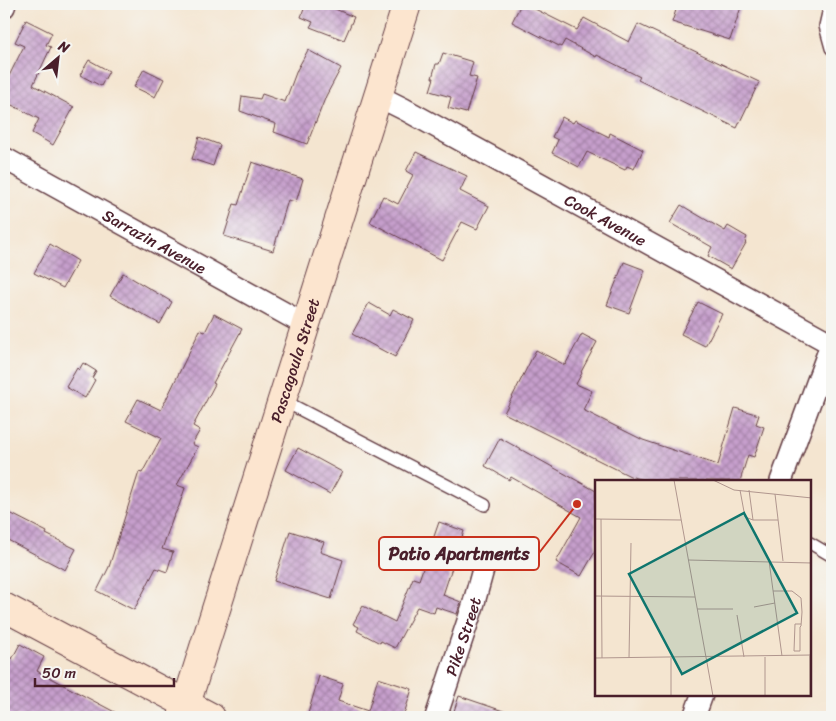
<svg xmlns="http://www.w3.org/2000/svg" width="836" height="721" viewBox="0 0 836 721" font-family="Sriracha,sans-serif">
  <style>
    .building { fill: url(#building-cross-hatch) }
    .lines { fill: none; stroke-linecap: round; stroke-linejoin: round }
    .lane-casing { stroke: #643d44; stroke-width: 14 }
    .street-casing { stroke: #643d44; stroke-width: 24 }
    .secondary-casing { stroke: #643d44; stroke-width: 30 }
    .lane { stroke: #fff; stroke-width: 11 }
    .street { stroke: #fff; stroke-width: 21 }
    .secondary { stroke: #fce5cf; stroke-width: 28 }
    .labels { text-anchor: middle; stroke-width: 5; stroke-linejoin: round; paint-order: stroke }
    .street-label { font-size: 16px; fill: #4a1f2b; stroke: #f6f6f2 }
    .inset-road { fill: none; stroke: #b0968e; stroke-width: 1 }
    .view { fill: #0f766e; fill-opacity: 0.15; stroke: #0f766e; stroke-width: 2.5 }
    .inset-edge { fill: none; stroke: #4a1f2b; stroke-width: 2.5 }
    .leader { fill: none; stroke: #c8321e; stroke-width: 2 }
    .callout-dot { fill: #c8321e; stroke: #f6f6f2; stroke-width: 2 }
    .callout { fill: #f6f6f2; stroke: #c8321e; stroke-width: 2 }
    .callout-label { font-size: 18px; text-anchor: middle; font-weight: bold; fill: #4a1f2b }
  </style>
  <defs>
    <pattern id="building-cross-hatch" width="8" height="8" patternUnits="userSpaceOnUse" patternTransform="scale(1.25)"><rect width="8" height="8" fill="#c69fcc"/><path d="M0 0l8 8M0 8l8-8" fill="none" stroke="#a381a6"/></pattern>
  </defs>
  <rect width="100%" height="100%" fill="#f6f6f2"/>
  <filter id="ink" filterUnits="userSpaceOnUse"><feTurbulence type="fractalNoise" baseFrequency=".02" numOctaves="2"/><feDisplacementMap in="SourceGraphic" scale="10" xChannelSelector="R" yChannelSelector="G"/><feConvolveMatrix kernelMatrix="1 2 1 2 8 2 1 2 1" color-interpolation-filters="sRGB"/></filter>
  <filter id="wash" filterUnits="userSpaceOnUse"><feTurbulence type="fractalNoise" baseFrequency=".0096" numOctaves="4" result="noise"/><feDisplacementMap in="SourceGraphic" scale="20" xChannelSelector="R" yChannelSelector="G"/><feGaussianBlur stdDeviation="1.12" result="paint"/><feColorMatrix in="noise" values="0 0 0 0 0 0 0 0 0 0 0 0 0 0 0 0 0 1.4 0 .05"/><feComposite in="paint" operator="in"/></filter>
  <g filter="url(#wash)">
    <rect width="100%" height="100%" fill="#f4e5d0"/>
    <g id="blocks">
      <path class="building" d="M306,4H337L335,9L354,17L344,40L310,27L313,22L301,17Z
        M521,4H525L577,30L584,18L629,42L638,24L759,82L737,128L638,80L640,77L597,55L596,57L565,40L561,47L512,22Z
        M678,4H742L730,40L672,22Z
        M26,20L52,33L46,45L51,47L33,85L74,107L53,145L32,133L39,119L4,101V86L24,46L15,42Z
        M308,50L341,68L326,96L307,144L274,132L276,124L240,111L242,96L260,99L262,94L285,102L297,70Z
        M443,53L473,62L469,76L477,78L466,113L448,108L451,97L430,91L434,78H432L436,64H439Z
        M89,60L109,71L101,86L80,75Z
        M144,69L164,79L155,97L134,87Z
        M562,117L573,123L575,120L609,137L610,133L643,150L634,169L627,166L625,170L587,152L579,167L552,153L558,140L552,137Z
        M199,137L220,145L213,166L192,159Z
        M416,152L467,176L460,191L489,206L477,229L462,222L442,260L370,222L383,196L398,204L413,175L406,171Z
        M252,162L303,179L296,202L288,200L273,251L224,236L234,204L238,205Z
        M681,205L725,231L728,226L747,237L745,242L746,243L731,269L708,256L712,247L670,223Z
        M50,244L78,261L63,288L34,273Z
        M624,262L645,270L629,313L607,305Z
        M123,273L172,302L160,324L110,296Z
        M698,302L722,314L705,346L681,334Z
        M369,303L390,315L393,309L414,320L395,357L352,334Z
        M214,314L242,329L213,383L215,384L193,426L200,430L192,444L198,447L177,485L185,488L179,506L173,518L162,549L173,552L167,572L156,568L134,610L97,591L109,567L139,472L142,473L161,438L126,421L138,399L161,410L200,330L205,332Z
        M582,334L597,342L581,372L582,373L576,384L592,391L583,410L643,440L718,465L735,408L759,415L756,424L764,427L754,457L748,455L740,481H645L630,476L504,413L536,350L565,365Z
        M83,363L96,371L92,378L95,380L85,398L66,387L77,368L79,370Z
        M500,438L596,491V550L581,576L556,562L581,517L511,477L509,480L485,466Z
        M298,448L342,472L330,494L286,470Z
        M4,510L47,532L46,534L76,549L65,570L4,538Z
        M439,522L464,531L443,595L461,602L457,614L436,607L434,613L417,607L395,648L381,641L380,643L357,631L359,627L353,624L363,606L395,622L413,578L419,580Z
        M290,531L324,542L320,552L343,560L331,599L274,581Z
        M20,644L44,657L37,671L124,717H4V655L12,659Z
        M319,676L343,684L338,701L368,711L378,678L412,689L403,717H307Z
        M459,696L515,715L514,717H452Z"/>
    </g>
  </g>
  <g filter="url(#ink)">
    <use href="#blocks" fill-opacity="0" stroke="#643d44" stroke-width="1"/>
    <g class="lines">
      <g class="lane-casing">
        <path id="lane" d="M830,4L825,26L831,48L832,49
          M282,400L485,505
          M810,543L832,556"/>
      </g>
      <g class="street-casing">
        <g id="street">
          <path d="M4,7L5,4"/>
          <path id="s1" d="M378,96L404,109L832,344"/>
          <path id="s2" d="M4,158L306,325"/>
          <path d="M781,481L828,353L832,344"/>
          <path id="s3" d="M436,717L473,606L487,555"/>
          <path d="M694,717L702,695"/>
        </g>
      </g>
      <g class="secondary-casing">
        <g id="secondary">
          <path d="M4,607L211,717"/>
          <path id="s4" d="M182,717L407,4"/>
        </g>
      </g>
      <use href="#lane" class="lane"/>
      <use href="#street" class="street"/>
      <use href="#secondary" class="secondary"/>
    </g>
  </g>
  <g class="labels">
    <g class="street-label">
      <text dy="6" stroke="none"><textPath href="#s1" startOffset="259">Cook Avenue</textPath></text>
      <text dy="6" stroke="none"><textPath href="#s2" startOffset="172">Sarrazin Avenue</textPath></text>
      <text dy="6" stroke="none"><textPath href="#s4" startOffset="374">Pascagoula Street</textPath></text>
      <text dy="6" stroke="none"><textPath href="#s3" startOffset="85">Pike Street</textPath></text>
    </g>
  </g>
  <g transform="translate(595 480)">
    <rect width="216" height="216" fill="#f4e5d0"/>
    <path class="inset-road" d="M79,0L118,216M118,0L139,10L217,18M145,10L150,37L158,40M154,10L158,40H183M180,14L188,81M0,39L86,40M6,39L7,178M93,80L217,83M174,81L187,176M178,111H197L206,118L207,132L206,146L205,147V171H199L200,144H206M0,116L100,117M159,127L180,123M102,129H138M142,135L149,177M215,176V216M170,177V216M0,178L217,175M34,178L36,63M76,178V216"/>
    <path class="view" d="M149,33L202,133L87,194L34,94Z"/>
    <rect width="216" height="216" class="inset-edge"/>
  </g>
  <path class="leader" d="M577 504L539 553"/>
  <circle class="callout-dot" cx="577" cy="504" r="5"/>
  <rect class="callout" x="379" y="537" width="160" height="33" rx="5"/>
  <g class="callout-label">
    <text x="459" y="560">Patio Apartments</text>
  </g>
  <rect width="836" height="721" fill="none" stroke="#f6f6f2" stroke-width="20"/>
  <g transform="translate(58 58) rotate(28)" stroke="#f6f6f2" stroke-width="4" paint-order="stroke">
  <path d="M0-4L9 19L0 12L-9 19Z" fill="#4a1f2b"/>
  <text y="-8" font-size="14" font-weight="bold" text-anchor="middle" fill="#4a1f2b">N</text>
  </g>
  <path d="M35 678v8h139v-8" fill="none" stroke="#4a1f2b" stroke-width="2.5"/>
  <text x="42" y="678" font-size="15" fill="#4a1f2b" stroke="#f6f6f2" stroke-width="4" paint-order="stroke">50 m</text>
</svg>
